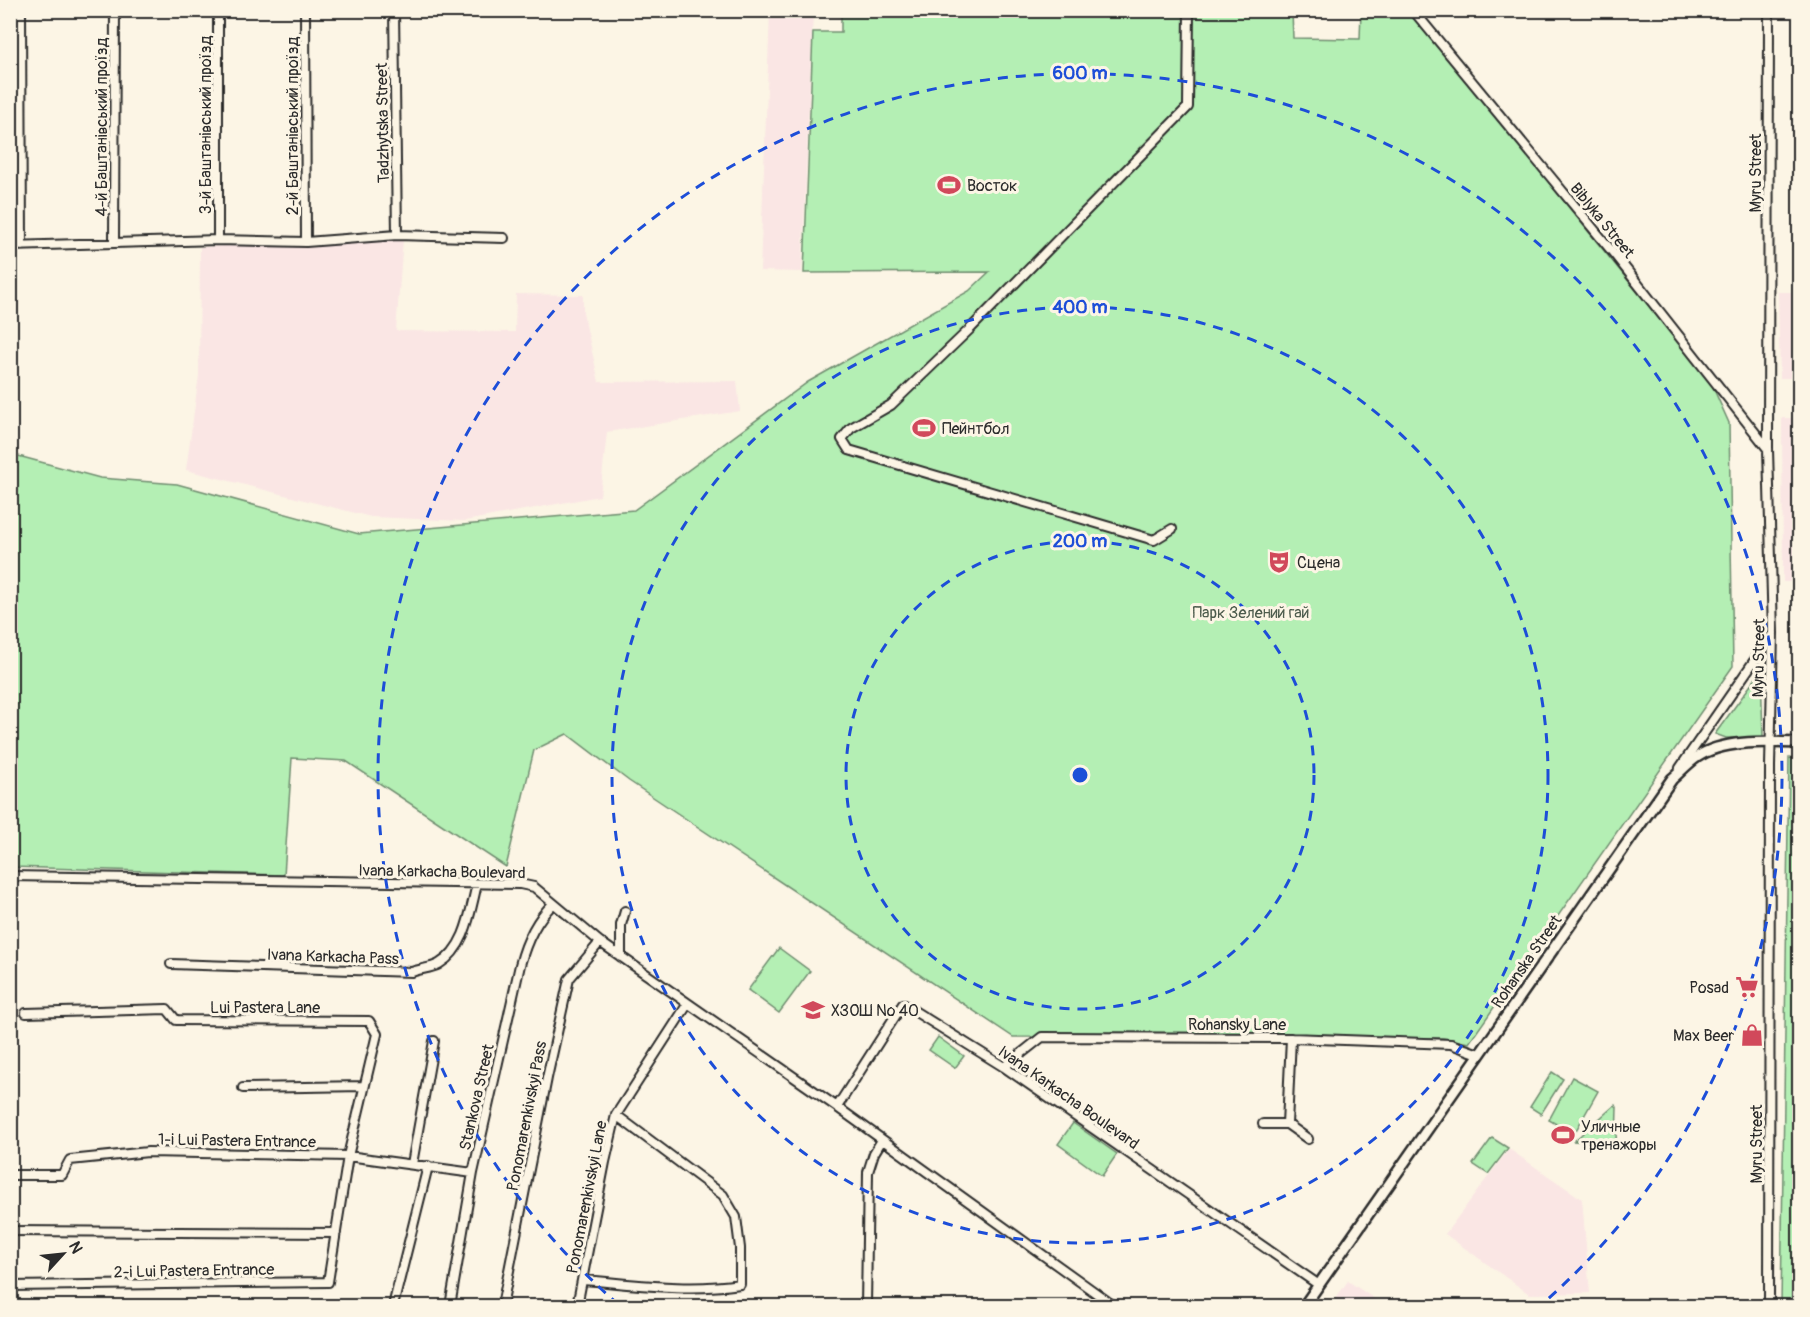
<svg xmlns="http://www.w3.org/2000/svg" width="1810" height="1317" viewBox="0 0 1810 1317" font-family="Pangolin,sans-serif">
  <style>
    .built { fill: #fae6e4 }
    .green { fill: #b4efb4; stroke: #708d70; stroke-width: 1.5 }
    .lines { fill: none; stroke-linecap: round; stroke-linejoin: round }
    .minor-casing { stroke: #2b2b2b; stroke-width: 12 }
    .major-casing { stroke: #2b2b2b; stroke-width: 14 }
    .minor { stroke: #fcf5e5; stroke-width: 8 }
    .major { stroke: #fcf5e5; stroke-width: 9 }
    .ring { fill: none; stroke: #1d4ed8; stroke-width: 3; stroke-dasharray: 10 8 }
    .labels { text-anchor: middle; stroke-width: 6; stroke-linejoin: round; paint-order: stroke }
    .street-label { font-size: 16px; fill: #2b2b2b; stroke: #fcf5e5 }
    .poi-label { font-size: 16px; fill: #2b2b2b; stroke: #fcf5e5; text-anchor: start }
    .park-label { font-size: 16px; fill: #4d5c4d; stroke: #fcf5e5 }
    .centre { fill: #1d4ed8; stroke: #fcf5e5; stroke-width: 3 }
    .ring-label { font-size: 18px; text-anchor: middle; font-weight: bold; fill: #1d4ed8; stroke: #fcf5e5; stroke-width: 6; stroke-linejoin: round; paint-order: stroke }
  </style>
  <rect width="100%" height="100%" fill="#fcf5e5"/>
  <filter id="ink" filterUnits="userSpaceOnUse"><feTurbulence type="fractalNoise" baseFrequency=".0167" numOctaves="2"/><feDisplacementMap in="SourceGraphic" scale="12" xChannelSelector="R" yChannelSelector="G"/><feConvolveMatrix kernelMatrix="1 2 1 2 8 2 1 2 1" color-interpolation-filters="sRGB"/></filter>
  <g filter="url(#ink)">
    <path class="built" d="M770,11L813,13L802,272L760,271Z
      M403,239L396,331L515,332L516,294L583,295V312L599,382L737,381L740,411L607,432L600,496L465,521L371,517L186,470L199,375L200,247Z
      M1778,292H1799V378H1780Z
      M1782,418H1799V582H1783Z
      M1509,1149L1582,1199L1590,1293L1529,1294L1445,1234Z
      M1348,1281L1385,1306H1330Z"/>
    <path class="green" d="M841,11H1292L1293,38L1360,39L1361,11H1410L1711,383L1729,423L1733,666L1469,1043L1443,1038L1013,1037L629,781L567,734L534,750L506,867L346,761L292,758L284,875L11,867V454L100,478L177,484L359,534L634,510L808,382L969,291L989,272L804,273L813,32H841Z
      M1761,671L1763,737L1726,738L1715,734Z
      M1789,758L1800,759L1799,1306H1781Z
      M779,948L810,971L779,1013L748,990Z
      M938,1037L964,1056L955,1068L929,1050Z
      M1552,1072L1563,1079L1541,1114L1530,1107Z
      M1572,1077L1598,1091L1574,1134L1549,1120Z
      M1615,1105L1617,1107L1616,1143L1574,1141Z
      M1073,1123L1117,1154L1102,1176L1058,1144Z
      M1492,1138L1508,1148L1488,1174L1473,1164Z"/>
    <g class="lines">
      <g class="minor-casing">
        <path id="minor" d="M21,10L22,246
          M305,10L306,242
          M394,10L397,235
          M1413,10L1615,255L1768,449
          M1769,10L1768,449L1773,633L1770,766L1769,1306
          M218,240V10
          M114,243L115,10
          M10,246L218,240L306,242L397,235L504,238
          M1172,529L1154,540L849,450L842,439L851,428L891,405L972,327L1188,107L1189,10
          M1680,768L1772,635
          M10,876L520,884L534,887L600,942L837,1107L1114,1306
          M621,957V925L625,911
          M171,964L412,972C420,969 432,968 439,964C466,948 470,912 477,884
          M1004,1067L1042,1037L1291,1038L1451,1044L1479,1054
          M243,1088L364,1086
          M837,1107L903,1004L1004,1067L1319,1285
          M1263,1124H1287L1308,1139
          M1287,1124L1291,1038
          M412,1164L434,1041
          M10,1175H62L70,1160L148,1152L348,1156L473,1173
          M10,1231L336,1233
          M583,1280C635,1284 688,1292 740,1284V1248L736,1217L723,1195L616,1115
          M10,1286L328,1282L348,1156L377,1034L369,1021L176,1020L167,1009L26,1013
          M393,1306L428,1166
          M450,1306L473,1173L520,965C526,942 537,919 553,904
          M502,1306L547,1078L569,979L600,942
          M577,1306L605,1162L616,1115L687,1005
          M866,1306L868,1172L874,1153L882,1140"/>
      </g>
      <g class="major-casing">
        <path id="major" d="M1304,1306L1672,779C1680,772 1688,763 1697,757C1723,739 1769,742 1800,743"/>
      </g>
      <use href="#minor" class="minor"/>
      <use href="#major" class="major"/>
    </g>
  </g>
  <g class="ring">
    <circle cx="1080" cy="775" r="234"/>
    <circle cx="1080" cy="775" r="468"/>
    <path d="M619 1305A702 702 0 1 1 1541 1305"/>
  </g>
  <defs>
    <g id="stadium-bare" transform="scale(1.8)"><path d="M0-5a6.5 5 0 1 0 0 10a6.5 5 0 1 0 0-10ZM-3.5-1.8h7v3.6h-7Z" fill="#d1495b" stroke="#fcf5e5" stroke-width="2.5" paint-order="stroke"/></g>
    <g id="theatre-bare" transform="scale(1.8)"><path d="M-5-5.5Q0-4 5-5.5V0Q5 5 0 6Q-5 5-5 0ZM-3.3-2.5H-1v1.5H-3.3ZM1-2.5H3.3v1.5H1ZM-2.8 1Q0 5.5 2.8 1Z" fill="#d1495b" stroke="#fcf5e5" stroke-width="2.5" paint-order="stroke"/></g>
    <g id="supermarket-bare" transform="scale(1.8)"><path d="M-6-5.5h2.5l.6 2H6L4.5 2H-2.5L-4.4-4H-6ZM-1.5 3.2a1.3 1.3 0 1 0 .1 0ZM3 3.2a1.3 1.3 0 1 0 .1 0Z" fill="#d1495b" stroke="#fcf5e5" stroke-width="2.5" paint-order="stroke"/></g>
    <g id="school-bare" transform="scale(1.8)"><path d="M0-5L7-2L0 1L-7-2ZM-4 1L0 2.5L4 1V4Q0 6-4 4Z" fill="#d1495b" stroke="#fcf5e5" stroke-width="2.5" paint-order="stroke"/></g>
    <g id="shop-bare" transform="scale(1.8)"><path d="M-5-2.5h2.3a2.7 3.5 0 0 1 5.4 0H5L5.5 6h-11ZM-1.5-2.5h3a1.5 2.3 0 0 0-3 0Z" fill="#d1495b" stroke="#fcf5e5" stroke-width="2.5" paint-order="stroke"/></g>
  </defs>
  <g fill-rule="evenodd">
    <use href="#stadium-bare" x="949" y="185"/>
    <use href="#stadium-bare" x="924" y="428"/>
    <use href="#theatre-bare" x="1279" y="562"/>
    <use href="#supermarket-bare" x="1747" y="987"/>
    <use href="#school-bare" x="813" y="1010"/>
    <use href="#shop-bare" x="1752" y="1035"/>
    <use href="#stadium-bare" x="1563" y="1135"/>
  </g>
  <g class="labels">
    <g class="street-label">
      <text transform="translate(382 123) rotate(-91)" y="6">Tadzhytska Street</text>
      <text transform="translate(205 125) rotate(-90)" y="6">3-й Баштанівський проїзд</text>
      <text transform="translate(292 126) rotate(-90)" y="6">2-й Баштанівський проїзд</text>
      <text transform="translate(101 127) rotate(-90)" y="6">4-й Баштанівський проїзд</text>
      <text transform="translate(1755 173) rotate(-90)" y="6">Myru Street</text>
      <text transform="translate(1603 220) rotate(51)" y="6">Biblyka Street</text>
      <text transform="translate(1758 658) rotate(-89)" y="6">Myru Street</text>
      <text transform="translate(442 871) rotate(1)" y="6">Ivana Karkacha Boulevard</text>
      <text transform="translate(333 956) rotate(2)" y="6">Ivana Karkacha Pass</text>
      <text transform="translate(1526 961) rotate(-55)" y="6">Rohanska Street</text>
      <text x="265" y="1013">Lui Pastera Lane</text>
      <text x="1237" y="1030">Rohansky Lane</text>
      <text transform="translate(476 1097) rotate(-77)" y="6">Stankova Street</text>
      <text transform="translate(1069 1097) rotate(35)" y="6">Ivana Karkacha Boulevard</text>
      <text transform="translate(526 1116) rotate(-79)" y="6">Ponomarenkivskyi Pass</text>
      <text transform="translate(237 1140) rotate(1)" y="6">1-i Lui Pastera Entrance</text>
      <text transform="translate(1756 1144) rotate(-90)" y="6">Myru Street</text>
      <text transform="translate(586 1197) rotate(-79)" y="6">Ponomarenkivskyi Lane</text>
      <text transform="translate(194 1270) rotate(-1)" y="6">2-i Lui Pastera Entrance</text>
    </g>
    <g class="poi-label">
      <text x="967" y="191">Восток</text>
      <text x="942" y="434">Пейнтбол</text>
      <text x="1297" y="568">Сцена</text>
      <text x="1729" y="993" text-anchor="end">Posad</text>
      <text x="831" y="1016">ХЗОШ № 40</text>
      <text x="1734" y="1041" text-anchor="end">Max Beer</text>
      <text x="1581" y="1132">Уличные<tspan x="1581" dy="18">тренажоры</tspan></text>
    </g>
    <g class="park-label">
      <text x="1251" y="618">Парк Зелений гай</text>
    </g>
  </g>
  <circle cx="1080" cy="775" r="9" class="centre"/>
  <g class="ring-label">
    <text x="1080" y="79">600 m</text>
    <text x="1080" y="313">400 m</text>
    <text x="1080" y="547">200 m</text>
  </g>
  <rect width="1810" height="1317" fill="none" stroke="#fcf5e5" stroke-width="36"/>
  <rect x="18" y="18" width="1774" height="1281" fill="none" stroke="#2b2b2b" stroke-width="2" filter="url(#ink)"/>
  <g transform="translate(63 1254) rotate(63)" stroke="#fcf5e5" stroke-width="4.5" paint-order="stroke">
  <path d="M0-4.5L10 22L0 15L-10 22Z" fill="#2b2b2b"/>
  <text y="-9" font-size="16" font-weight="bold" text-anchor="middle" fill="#2b2b2b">N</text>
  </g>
</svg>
